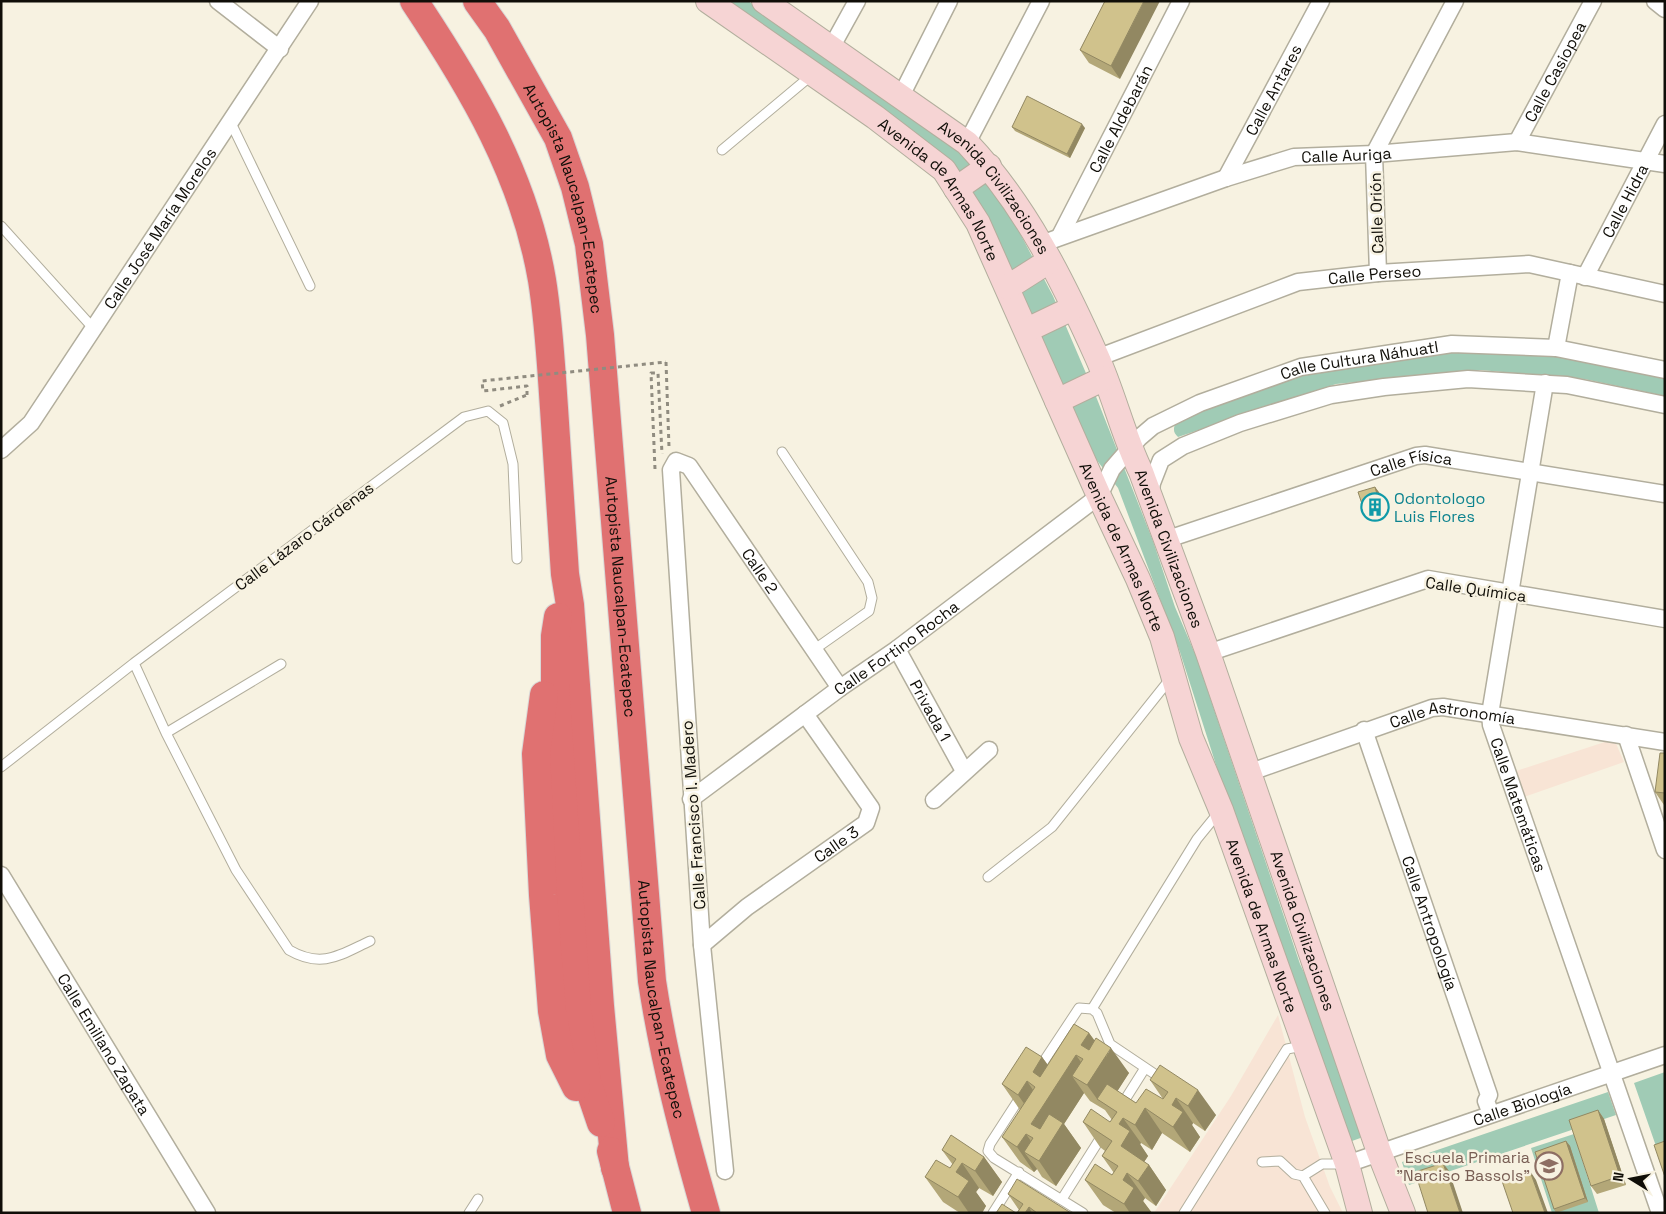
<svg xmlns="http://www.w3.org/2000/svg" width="1666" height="1214" viewBox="0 0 1666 1214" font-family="'Space Grotesk',sans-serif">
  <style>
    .commercial { fill: #f8e4d5 }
    .green { fill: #a0cbb5 }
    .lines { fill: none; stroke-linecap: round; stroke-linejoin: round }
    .lane-casing { stroke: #b2ae9d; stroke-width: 11 }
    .street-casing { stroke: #b2ae9d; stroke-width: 19 }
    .secondary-casing { stroke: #b2ae9d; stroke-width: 26 }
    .highway-casing { stroke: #d9d8d7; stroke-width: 30 }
    .path { stroke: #908c80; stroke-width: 3; stroke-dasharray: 4 4; stroke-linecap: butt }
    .lane { stroke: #fff; stroke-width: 9 }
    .street { stroke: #fff; stroke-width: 16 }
    .secondary { stroke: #f6d4d4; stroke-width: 24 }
    .highway { stroke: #e07171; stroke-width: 28 }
    .path-bridge { stroke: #908c80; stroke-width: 3; stroke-dasharray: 4 4; stroke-linecap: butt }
    .wall { fill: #b3a778 }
    .shaded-wall { fill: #928862 }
    .building { fill: #d0c28c; stroke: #928862 }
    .labels { text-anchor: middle; stroke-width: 5; stroke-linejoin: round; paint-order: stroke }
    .street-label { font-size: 16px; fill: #100e08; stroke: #f7f2e1 }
    .culture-label { font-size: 16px; fill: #0d838f; stroke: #f7f2e1; text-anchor: start }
    .education-label { font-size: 16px; fill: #785e54; stroke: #f7f2e1; text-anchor: end }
  </style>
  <rect width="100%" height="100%" fill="#f7f2e1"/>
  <path class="commercial" d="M1614,739L1624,762L1524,797L1516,771Z
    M1278,1015L1305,1117L1330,1187L1343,1213H1154L1231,1096Z"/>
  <path class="green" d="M720,1H748L965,150L1003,201L1053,296L1097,399L1153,541L1175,607L1196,656L1300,964L1321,1008L1366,1136L1352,1141L1335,1100L1224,790L1180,652L1118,488L1083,442L1022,292L983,215Z
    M1452,350L1526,352L1576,358L1665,377V396L1584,379L1480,370L1336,384L1178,437C1173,432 1173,429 1176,422L1202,410L1304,373Z
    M1665,1072V1146L1657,1149L1634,1083Z
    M1608,1092L1616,1115L1409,1185L1402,1162Z
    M1574,1134L1599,1213H1552L1531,1148Z"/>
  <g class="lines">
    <g class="lane-casing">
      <path id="lane" d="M231,123L310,286
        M722,150L813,74
        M1,226L94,329
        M782,452L868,582L872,598L869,611L815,649
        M134,663L166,733L236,870L289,950C322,969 340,955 370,941
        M166,733L281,664
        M1,767L134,663L464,417L488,411L503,423L513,464L517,559
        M988,877L1052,827L1170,679
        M1092,1009L1097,1013L1110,1044L1165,1081
        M1038,1070L1079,1008L1092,1009L1197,839L1219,812
        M1021,1096L990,1144L988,1151L994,1158L1083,1213
        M1121,1106L1145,1068
        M1262,1162L1280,1161L1294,1174L1303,1176L1322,1164H1345
        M1303,1176L1325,1213
        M1062,1199L1103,1134
        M469,1213L478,1199
        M993,1213L1019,1172
        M1184,1213L1287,1049L1303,1046"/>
    </g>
    <g class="street-casing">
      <g id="street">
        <path d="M218,1L280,49"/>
        <path d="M1655,1L1665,9"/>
        <path d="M831,48L857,1"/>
        <path d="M901,96L949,1"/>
        <path id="s1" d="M1517,142L1593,1"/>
        <path d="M967,143L1041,1"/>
        <path id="s2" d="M1226,178L1321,1"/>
        <path id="s3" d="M1060,236L1181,1"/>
        <path id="s4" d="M1041,244L1226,178L1294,157L1374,154L1517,142L1665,164"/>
        <path d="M1378,273L1374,154L1455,1"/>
        <path id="s5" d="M1585,277L1665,124"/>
        <path d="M1556,348L1570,273"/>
        <path id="s6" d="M1097,358L1298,282L1378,273L1529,264L1665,294"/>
        <path id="s7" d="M1545,383L1490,714L1491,725L1660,1213"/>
        <path id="s8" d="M1,450L31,423L310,1"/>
        <path d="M1150,496L1152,483L1161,460L1183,446L1240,423L1331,395L1384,387L1468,379L1567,385L1665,405"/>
        <path id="s9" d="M1165,540L1416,456L1425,455L1665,494"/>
        <path id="s10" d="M897,649L964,771"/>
        <path d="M1208,653L1428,579L1665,619"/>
        <path id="s11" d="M1364,730L1489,1095L1486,1101L1491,1114"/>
        <path d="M1626,735L1665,850"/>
        <path id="s12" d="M1248,773L1432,708L1443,707L1665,742"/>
        <path id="s13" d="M691,799L840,688L897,649L1099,496L1112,469L1139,438L1153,426L1200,403L1301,367L1452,344L1556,348L1665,370"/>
        <path d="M934,800L989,750"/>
        <path id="s14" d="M1,875L207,1213"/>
        <path id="s15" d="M702,945L747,907L866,823L871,808L805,714"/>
        <path id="s16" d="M1347,1164L1665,1055"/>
        <path id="s17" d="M725,1171L702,945L671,470L676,461L689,466L840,688"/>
      </g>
    </g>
    <g class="secondary-casing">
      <g id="secondary">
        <path id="s18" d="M708,1L875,117L944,170L978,223L1099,496L1138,579L1162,637L1191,738L1221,810L1347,1164L1360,1213"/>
        <path id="s19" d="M764,1L967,143C1025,204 1063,281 1097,357C1114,395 1123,435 1141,472L1208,653L1379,1152L1403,1213"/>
        <path d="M956,189L989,166"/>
        <path d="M1008,287L1049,261"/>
        <path d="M1027,330L1073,308"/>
        <path d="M1057,401L1105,378"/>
      </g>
    </g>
    <g class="highway-casing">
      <g id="highway">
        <path d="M414,1C472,88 524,175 542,280C549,323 551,366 554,408C558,463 561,519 565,574L570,605L600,1006L615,1168"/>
        <path id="s20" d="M477,1L497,29L558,138L575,187L589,244L600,335L652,981C664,1060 684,1136 706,1213"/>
        <path d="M558,617L555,636V684L577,1008L587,1082L601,1123"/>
        <path d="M544,695L536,754L543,895L552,1011L560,1055L576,1087"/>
        <path d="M611,1151L627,1213"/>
      </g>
    </g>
    <path class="path" d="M666,362L669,447
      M500,406L527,395
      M655,469L651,373H658L662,454"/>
    <use href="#lane" class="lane"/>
    <use href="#street" class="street"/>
    <use href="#secondary" class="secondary"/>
    <use href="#highway" class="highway"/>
    <path class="path-bridge" d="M527,395V386L483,391L482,381L666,362"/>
  </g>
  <path class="wall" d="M1105,1L1120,79L1089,63L1080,50Z
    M1012,127L1085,128L1070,158L1015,131Z
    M1375,487L1381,495L1386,514L1370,519L1364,510Z
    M1665,753V809L1664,808V805L1655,792Z
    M1089,1033L1095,1041L1129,1073L1117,1091L1136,1103L1163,1099L1150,1080L1216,1115L1205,1131L1193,1123L1192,1125L1200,1137L1190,1152L1162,1133L1152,1150L1141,1143L1140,1144L1148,1156L1144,1162L1149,1165L1166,1190L1156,1206L1145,1198L1143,1201L1152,1213H1116L1103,1205L1085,1180L1112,1175L1114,1173L1102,1156L1105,1151L1100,1147L1083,1122H1110L1112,1120L1105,1110L1090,1101L1084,1093L1064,1124L1081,1148L1056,1186L1042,1177L1037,1169L1034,1172L1020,1162L1002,1137L1020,1110L1002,1084L1042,1057L1048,1065Z
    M1598,1110L1604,1119L1626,1185L1597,1194L1591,1186Z
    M1566,1141L1570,1146L1588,1202L1556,1213L1554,1209Z
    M942,1150L984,1157L1002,1182L993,1196L979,1188L976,1192L986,1206L982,1213H960L943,1202L925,1177L950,1168L953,1165Z
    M1008,1194L1071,1213H1017L1019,1210Z"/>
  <path class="shaded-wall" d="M1144,1H1160L1120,79L1111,66Z
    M1082,124L1085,128L1070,158L1067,154Z
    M1375,487L1381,495L1386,514L1380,505Z
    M1089,1033L1106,1057L1111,1048L1129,1073L1108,1106L1097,1099L1105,1110L1087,1085L1072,1076L1084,1093L1064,1124L1081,1148L1056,1186L1039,1161L1024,1152L1037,1169L1034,1172L1017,1147L1026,1134L1042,1157L1031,1124L1035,1119L1018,1095L1027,1081L1043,1105L1033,1072L1042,1057L1059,1081L1076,1055L1092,1078L1081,1045Z
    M1198,1090L1216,1115L1205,1131L1188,1106Z
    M1176,1098L1193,1123L1192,1125L1200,1137L1190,1152L1173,1127L1172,1105Z
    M1145,1108L1162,1133L1152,1150L1135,1125Z
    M1598,1110L1604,1119L1626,1185L1620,1176Z
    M1123,1118L1141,1143L1140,1144L1148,1156L1138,1171L1121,1146L1119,1124Z
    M1566,1141L1570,1146L1588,1202L1585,1198Z
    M984,1157L1002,1182L993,1196L975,1171Z
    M962,1163L979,1188L976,1192L986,1206L982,1213H969L958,1197L956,1172Z
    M1443,1163L1449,1171L1463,1213H1460Z
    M1149,1165L1166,1190L1156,1206L1138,1181Z
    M1530,1171L1536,1180L1548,1213H1545Z
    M1127,1173L1145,1198L1143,1201L1152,1213H1130L1124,1204L1123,1180Z
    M1029,1207L1032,1213H1025Z"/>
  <path class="building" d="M1105,1H1144L1111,66L1080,50Z
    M1027,96L1082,124L1067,154L1012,127Z
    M1375,487L1380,505L1364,510L1358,492Z
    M1660,753H1665V793L1655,792Z
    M1074,1024L1089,1033L1081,1045L1089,1050L1096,1038L1111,1048L1087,1085L1072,1076L1083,1059L1076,1055L1041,1109L1031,1124L1040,1129L1049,1114L1063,1123L1039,1161L1024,1152L1033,1138L1026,1134L1017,1147L1002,1137L1035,1087L1027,1081L1018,1095L1002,1084L1026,1047L1042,1057L1033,1072L1040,1077Z
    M1160,1065L1198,1090L1188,1106L1176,1098L1172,1105L1183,1112L1173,1127L1145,1108L1135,1125L1123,1118L1119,1124L1130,1131L1121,1146L1149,1165L1138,1181L1127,1173L1123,1180L1134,1188L1124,1204L1085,1180L1095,1164L1112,1175L1118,1166L1102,1156L1112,1141L1083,1122L1091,1109L1110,1122L1117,1112L1097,1099L1107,1084L1136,1103L1146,1089L1163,1099L1168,1092L1150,1080Z
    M1598,1110L1620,1176L1591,1186L1569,1120Z
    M951,1135L984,1157L975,1171L962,1163L956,1172L969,1181L958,1197L925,1177L936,1160L950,1168L956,1159L942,1150Z
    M1566,1141L1585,1198L1554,1209L1535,1152Z
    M1665,1141V1177L1654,1145Z
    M1443,1163L1460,1213H1428L1415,1172Z
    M1530,1171L1545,1213H1513L1502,1181Z
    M1017,1179L1071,1213H1037L1029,1207L1025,1213H1017L1023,1204L1008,1194Z
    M1002,1204L1016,1213H996Z"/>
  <defs>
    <g id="building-ring" transform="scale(1.4375)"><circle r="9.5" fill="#f7f2e1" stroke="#0f9aa8" stroke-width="1.5"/><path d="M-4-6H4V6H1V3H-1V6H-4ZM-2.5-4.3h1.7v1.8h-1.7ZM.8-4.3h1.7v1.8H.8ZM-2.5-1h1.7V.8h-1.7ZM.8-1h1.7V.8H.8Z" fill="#0f9aa8"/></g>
    <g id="school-ring" transform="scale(1.4375)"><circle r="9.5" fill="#f7f2e1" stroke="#8d6e63" stroke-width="1.5"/><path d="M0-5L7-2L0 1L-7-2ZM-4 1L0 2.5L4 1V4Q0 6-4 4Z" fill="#8d6e63"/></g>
  </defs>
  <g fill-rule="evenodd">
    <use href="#building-ring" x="1375" y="507"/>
    <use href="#school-ring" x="1549" y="1166"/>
  </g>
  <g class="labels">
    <g class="street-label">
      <text dy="6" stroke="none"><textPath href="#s1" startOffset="80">Calle Casiopea</textPath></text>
      <text dy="6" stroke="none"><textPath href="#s2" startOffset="100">Calle Antares</textPath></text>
      <text dy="6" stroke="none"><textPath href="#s3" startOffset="132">Calle Aldebarán</textPath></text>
      <text dy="6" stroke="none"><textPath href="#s4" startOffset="320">Calle Auriga</textPath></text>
      <text dy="6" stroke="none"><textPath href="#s19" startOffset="299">Avenida Civilizaciones</textPath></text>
      <text dy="6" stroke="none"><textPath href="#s18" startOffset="302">Avenida de Armas Norte</textPath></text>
      <text dy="6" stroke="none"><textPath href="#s20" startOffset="219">Autopista Naucalpan-Ecatepec</textPath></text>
      <text dy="6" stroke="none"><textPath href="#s5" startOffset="86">Calle Hidra</textPath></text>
      <text transform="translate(1376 213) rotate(-92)" y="6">Calle Orión</text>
      <text dy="6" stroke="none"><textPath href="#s8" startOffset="274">Calle José María Morelos</textPath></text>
      <text dy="6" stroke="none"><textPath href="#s6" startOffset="292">Calle Perseo</textPath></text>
      <text dy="6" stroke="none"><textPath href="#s13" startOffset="816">Calle Cultura Náhuatl</textPath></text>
      <text dy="6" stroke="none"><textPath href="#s9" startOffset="259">Calle Física</textPath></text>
      <text transform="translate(304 536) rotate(-37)" y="6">Calle Lázaro Cárdenas</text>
      <text dy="6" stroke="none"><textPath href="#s18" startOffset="708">Avenida de Armas Norte</textPath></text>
      <text dy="6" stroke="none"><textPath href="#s19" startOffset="704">Avenida Civilizaciones</textPath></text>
      <text dy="6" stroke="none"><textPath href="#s17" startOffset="854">Calle 2</textPath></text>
      <text transform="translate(1476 589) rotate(8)" y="6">Calle Química</text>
      <text dy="6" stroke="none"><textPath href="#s20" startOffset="624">Autopista Naucalpan-Ecatepec</textPath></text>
      <text dy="6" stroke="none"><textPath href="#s13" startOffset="255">Calle Fortino Rocha</textPath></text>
      <text dy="6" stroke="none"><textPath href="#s10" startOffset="70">Privada 1</textPath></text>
      <text dy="6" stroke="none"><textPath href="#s12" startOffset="215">Calle Astronomía</textPath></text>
      <text dy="6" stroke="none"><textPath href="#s7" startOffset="431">Calle Matemáticas</textPath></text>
      <text transform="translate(693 815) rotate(-94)" y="6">Calle Francisco I. Madero</text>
      <text dy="6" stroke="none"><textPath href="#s15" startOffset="168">Calle 3</textPath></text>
      <text dy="6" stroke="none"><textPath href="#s11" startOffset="204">Calle Antropología</textPath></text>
      <text dy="6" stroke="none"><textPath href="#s18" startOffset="1112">Avenida de Armas Norte</textPath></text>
      <text dy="6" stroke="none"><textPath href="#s19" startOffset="1109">Avenida Civilizaciones</textPath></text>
      <text dy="6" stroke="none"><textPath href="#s20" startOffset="1029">Autopista Naucalpan-Ecatepec</textPath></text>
      <text dy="6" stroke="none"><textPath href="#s14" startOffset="198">Calle Emiliano Zapata</textPath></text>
      <text dy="6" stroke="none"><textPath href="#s16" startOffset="185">Calle Biología</textPath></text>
    </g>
    <g class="culture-label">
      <text x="1394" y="504">Odontologo<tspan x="1394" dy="18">Luis Flores</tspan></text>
    </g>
    <g class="education-label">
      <text x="1530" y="1163">Escuela Primaria<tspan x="1530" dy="18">"Narciso Bassols"</tspan></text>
    </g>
  </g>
  <rect width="1666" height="1214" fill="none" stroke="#100e08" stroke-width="5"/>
  <g transform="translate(1631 1179) rotate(280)" stroke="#f7f2e1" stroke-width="4" paint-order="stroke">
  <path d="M0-4L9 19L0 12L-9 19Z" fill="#100e08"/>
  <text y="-8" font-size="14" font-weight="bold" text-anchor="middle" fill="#100e08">N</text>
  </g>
</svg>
